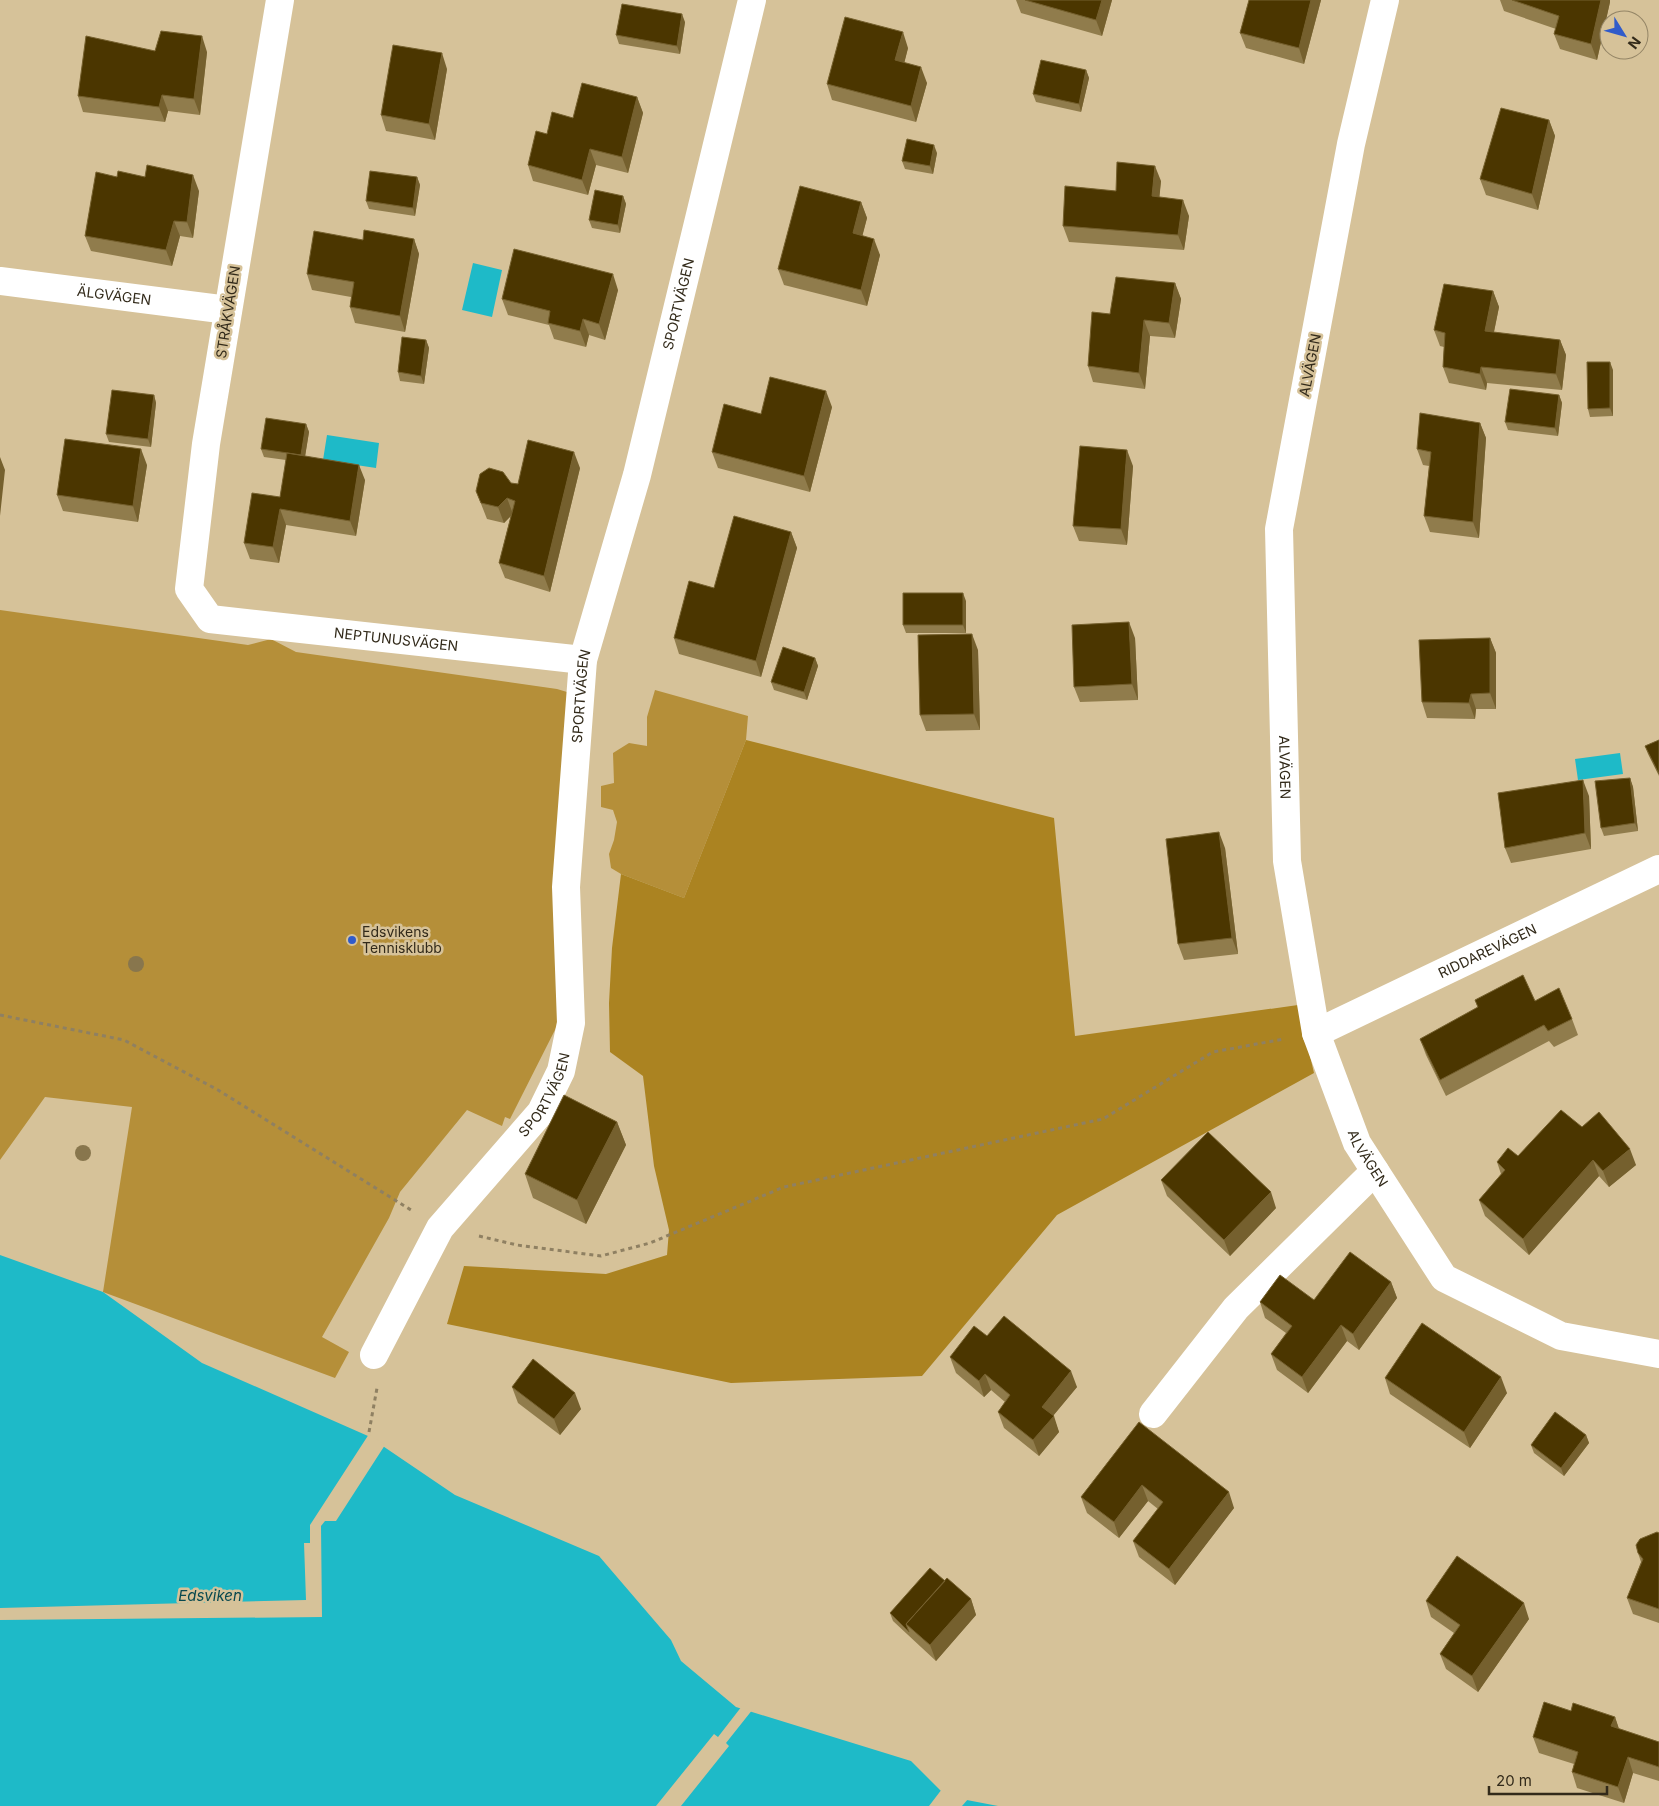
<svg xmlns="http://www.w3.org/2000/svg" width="1659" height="1806" viewBox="0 0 1659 1806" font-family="Inter,sans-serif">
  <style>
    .green { fill: #b58f39 }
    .forest { fill: #ab8321 }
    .water { fill: #1ebac8 }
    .pier { fill: #d6c299 }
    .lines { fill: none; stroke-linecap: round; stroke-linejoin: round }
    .path { stroke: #8f8062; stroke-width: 3; stroke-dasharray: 4 4; stroke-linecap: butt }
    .minor { stroke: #fff; stroke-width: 28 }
    .tree { fill: #88764d }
    .wall { fill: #907c4c }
    .shaded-wall { fill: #75602e }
    .building { fill: #4b3600; stroke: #75602e }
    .poi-dot { fill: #305bca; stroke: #d6c299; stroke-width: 2 }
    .labels { text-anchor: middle; stroke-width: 5; stroke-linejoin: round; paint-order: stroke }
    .street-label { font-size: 14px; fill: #322a1a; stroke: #d6c299 }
    .poi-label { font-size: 14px; fill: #322a1a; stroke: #d6c299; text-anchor: start }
    .water-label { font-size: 15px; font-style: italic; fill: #09494f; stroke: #d6c299 }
  </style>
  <rect width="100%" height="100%" fill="#d6c299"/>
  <path class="green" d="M0,610L248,645L271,639L296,652L557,689L577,695L561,1018L510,1119L505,1117L502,1126L467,1110L400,1192L389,1218L322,1337L349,1352L335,1378L103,1292L132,1107L45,1097L0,1160Z
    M655,690L748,716L746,740L684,898L621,874L611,868L609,854L614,840L617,822L613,810L601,807V786L614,783L613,753L629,743L647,746V717Z"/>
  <path class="forest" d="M746,740L1054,818L1075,1036L1298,1005L1314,1073L1057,1215L922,1376L731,1383L447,1324L464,1266L606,1274L667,1255L669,1230L654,1166L643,1076L610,1052L609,1003L612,948L621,874L684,898Z"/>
  <path class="water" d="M473,263L502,270L492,317L462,310Z
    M327,435L379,443L376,468L323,460Z
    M1620,753L1623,774L1578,780L1575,759Z
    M0,1255L103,1292L202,1363L368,1436L455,1495L599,1556L671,1640L681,1661L736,1707L911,1761L946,1796L998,1806H0Z"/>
  <path class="pier" d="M369,1434L385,1445L336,1521H325L321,1526L322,1617L0,1620V1608L306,1600L304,1543H310V1525Z
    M742,1706L753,1709L726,1743L729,1746L681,1806H656L714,1734L718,1737Z
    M942,1789L947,1794L969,1798L962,1806H929Z"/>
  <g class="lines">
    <path class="path" d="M0,1015L124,1040L218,1090L411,1210
      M479,1236L517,1245L601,1256L650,1243L784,1187L1103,1119L1213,1052L1284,1039
      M369,1432L377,1388"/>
    <g class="minor">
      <path id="s1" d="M280,0L206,444L189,589L210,619L583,660"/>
      <path id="s2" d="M1385,0L1351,144L1279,529L1287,861L1316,1033L1357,1143L1444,1278L1561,1336L1659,1354"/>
      <path id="s3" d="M0,281L228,310"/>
      <path id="s4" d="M1316,1033L1659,869"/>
      <path id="s5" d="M374,1355L440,1228L541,1112L561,1071L571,1023L566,887L583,660L637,475L752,0"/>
      <path d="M1153,1414L1236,1308L1375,1171"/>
    </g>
  </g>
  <g class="tree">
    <circle cx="136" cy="964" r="8"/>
    <circle cx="83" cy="1153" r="8"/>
  </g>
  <path class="wall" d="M1016,0H1112L1102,36L1021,13Z
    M1249,0H1321L1304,64L1246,48L1240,33Z
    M1500,0H1610V2L1597,60L1560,49L1554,34L1556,29L1504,11Z
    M685,22L680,54L619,44L616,35Z
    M908,48L904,63L927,83L916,122L832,100L827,84Z
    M155,51L207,52L200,115L168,111L165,122L83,112L78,96Z
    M447,69L435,140L386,131L381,115Z
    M1086,70L1089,78L1081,112L1036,102L1033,94Z
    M637,97L643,113L628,173L596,165L588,195L533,181L528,165L547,134L573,118Z
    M1549,120L1555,136L1538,210L1486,195L1480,179Z
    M937,153L933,174L905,169L902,161Z
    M117,177L199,191L193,238L180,236L172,266L91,251L85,236Z
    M417,177L420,185L415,216L369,209L366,201Z
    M1161,181L1159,197L1189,216L1184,250L1069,242L1063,226L1116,191Z
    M623,196L626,204L620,233L592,228L589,220Z
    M861,202L867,218L862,236L880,255L867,306L784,285L778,269Z
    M414,239L419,254L405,332L355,323L350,307L351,297L312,290L307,274L363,240Z
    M1175,283L1181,299L1175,338L1150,336L1145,389L1093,382L1088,366L1110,314Z
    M618,290L605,340L589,335L586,347L554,339L549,325L508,315L502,299Z
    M1493,291L1499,307L1494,332L1560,340L1566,355L1562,390L1487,383L1486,390L1449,383L1443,367L1444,347L1440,346L1434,330Z
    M426,340L429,348L424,384L400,381L398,372Z
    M1613,370V416L1590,417L1588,409Z
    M154,395L156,403L151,447L109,442L106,434Z
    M1559,395L1562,403L1558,436L1508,430L1505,422Z
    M832,407L810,492L718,468L712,452L761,414Z
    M1480,423L1486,438L1479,538L1430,532L1424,516L1429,466L1423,465L1417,449Z
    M306,424L309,432L305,456L365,480L356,536L286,525L279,563L250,559L244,543L280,497L286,460L264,457L261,449Z
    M147,465L138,522L63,511L57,495Z
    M1133,466L1127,545L1079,541L1073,526Z
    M580,468L550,592L505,578L499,563L511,515L504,523L487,519L476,491L511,483L518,484Z
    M791,532L797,548L761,677L679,654L674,638L714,588Z
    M966,601V633H906L903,625Z
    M1135,638L1138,700L1080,702L1074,687Z
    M1490,638L1496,653V709H1476L1475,719L1427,718L1422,702Z
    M978,650L980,730L926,731L920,715Z
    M815,658L818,666L807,700L774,690L771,682Z
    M1659,740V776L1648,754L1645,746Z
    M1630,778L1633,787L1638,831L1604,836L1601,828Z
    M1589,796L1591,849L1511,863L1505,848Z
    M1225,848L1238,954L1184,960L1178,944Z
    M1475,1000L1535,1001L1572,1019L1578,1035L1554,1047L1549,1041L1446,1096L1426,1055L1420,1039L1478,1008Z
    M617,1122L626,1145L586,1224L533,1198L525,1174Z
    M1582,1127L1636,1165L1609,1187L1599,1176L1529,1255L1485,1216L1479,1200L1501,1174L1497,1162L1518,1156Z
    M1161,1180L1276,1208L1230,1256L1167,1196Z
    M1391,1282L1397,1298L1359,1350L1347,1341L1308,1393L1277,1370L1271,1354L1286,1333L1265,1318L1260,1302L1314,1300Z
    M987,1336L1077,1387L1053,1416L1059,1432L1039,1456L1004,1428L998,1412L1005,1402L991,1390L984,1397L956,1373L950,1357Z
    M1385,1378L1507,1393L1470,1448L1390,1394Z
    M512,1387L581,1409L560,1435L518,1403Z
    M1139,1422L1234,1508L1175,1585L1139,1557L1133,1541L1158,1509L1148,1501L1119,1538L1087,1513L1081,1497Z
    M1586,1435L1589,1443L1564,1476L1534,1453L1531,1445Z
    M1659,1533V1623L1633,1614L1627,1598L1641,1562L1638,1553Z
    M945,1581L971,1599L976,1615L936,1661L893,1621L890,1613Z
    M1426,1601L1529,1619L1478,1692L1446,1669L1440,1654L1454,1633L1431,1617Z
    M1571,1711L1615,1717L1619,1729L1659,1742V1781L1633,1773L1624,1803L1577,1788L1572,1772L1574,1764L1539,1753L1533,1737Z"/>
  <path class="shaded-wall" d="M1102,0H1112L1102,36L1096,20Z
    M1311,0H1321L1304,64L1299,48Z
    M1601,0H1610V2L1597,60L1591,44Z
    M682,14L685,22L680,54L677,46Z
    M903,32L908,48L901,76L895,60Z
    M202,36L207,52L200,115L194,99Z
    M442,53L447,69L435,140L429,124Z
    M921,67L927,83L916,122L911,106Z
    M1086,70L1089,78L1081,112L1079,104Z
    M162,95L168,111L165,122L159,107Z
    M637,97L643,113L628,173L622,157Z
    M1549,120L1555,136L1538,210L1532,194Z
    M934,145L937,153L933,174L930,166Z
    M590,149L596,165L588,195L582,180Z
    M1155,166L1161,181L1158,212L1152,196Z
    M193,175L199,191L193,238L187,222Z
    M417,177L420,185L415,216L413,208Z
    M623,196L626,204L620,233L618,225Z
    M1183,200L1189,216L1184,250L1178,235Z
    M861,202L867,218L859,249L853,233Z
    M174,221L180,236L172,266L166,250Z
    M414,239L419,254L405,332L400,316Z
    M874,239L880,255L867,306L861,290Z
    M613,274L618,290L605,340L599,324Z
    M1175,283L1181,299L1175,338L1169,323Z
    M1493,291L1499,307L1491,346L1485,331Z
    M583,319L589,335L586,347L580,331Z
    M1144,320L1150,336L1145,389L1139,373Z
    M426,340L429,348L424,384L421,376Z
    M1560,340L1566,355L1562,390L1556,374Z
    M1610,362L1613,370V416L1610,408Z
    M1481,367L1487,383L1486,390L1480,374Z
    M826,391L832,407L810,492L804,476Z
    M154,395L156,403L151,447L148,439Z
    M1559,395L1562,403L1558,436L1555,428Z
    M1480,423L1486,438L1479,538L1473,522Z
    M306,424L309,432L304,463L301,455Z
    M141,449L147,465L138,522L133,506Z
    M1127,450L1133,466L1127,545L1121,529Z
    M574,452L580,468L550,592L544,576Z
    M0,457L5,470L0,516Z
    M359,465L365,480L356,536L350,521Z
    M507,498L513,514L504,523L498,507Z
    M280,509L286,525L279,563L273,547Z
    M791,532L797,548L761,677L756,661Z
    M963,593L966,601V633L963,625Z
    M1129,622L1135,638L1138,700L1132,684Z
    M972,634L978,650L980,730L974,714Z
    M1490,638L1496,653V709L1490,693Z
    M815,658L818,666L807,700L804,692Z
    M1471,694L1476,709L1475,719L1469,703Z
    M1630,778L1633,787L1638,831L1635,823Z
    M1583,780L1589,796L1591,849L1585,833Z
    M1219,832L1225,848L1238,954L1232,938Z
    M617,1122L626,1145L586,1224L577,1200Z
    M1630,1149L1636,1165L1609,1187L1603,1171Z
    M1593,1160L1599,1176L1529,1255L1523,1239Z
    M1271,1192L1276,1208L1230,1256L1224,1240Z
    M1391,1282L1397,1298L1359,1350L1353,1334Z
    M1341,1325L1347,1341L1308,1393L1302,1377Z
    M1071,1371L1077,1387L1047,1423L1042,1407Z
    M985,1374L991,1390L984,1397L979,1381Z
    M1501,1377L1507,1393L1470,1448L1464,1432Z
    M575,1393L581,1409L560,1435L554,1419Z
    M1054,1416L1059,1432L1039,1456L1033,1440Z
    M1586,1435L1589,1443L1564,1476L1561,1468Z
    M1142,1485L1148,1501L1119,1538L1114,1522Z
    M1229,1492L1234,1508L1175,1585L1169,1569Z
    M971,1599L976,1615L936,1661L930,1645Z
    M1524,1603L1529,1619L1478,1692L1472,1676Z
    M1615,1717L1620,1732L1611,1726Z
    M1628,1757L1633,1773L1624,1803L1618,1787Z"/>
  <path class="building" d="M1025,0H1102L1096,20Z
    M1249,0H1311L1299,48L1240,33Z
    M1512,0H1601L1591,44L1554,34L1559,16Z
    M622,4L682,14L677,46L616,35Z
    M845,17L903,32L895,60L921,67L911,106L827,84Z
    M161,31L202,36L194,99L162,95L159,107L78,96L86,36L155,51Z
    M393,45L442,53L429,124L381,115Z
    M1041,60L1086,70L1079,104L1033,94Z
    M582,83L637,97L622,157L590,149L582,180L528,165L536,131L547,134L552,112L573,118Z
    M1501,108L1549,120L1532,194L1480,179Z
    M907,139L934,145L930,166L902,161Z
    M1117,162L1155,166L1152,196L1183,200L1178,235L1063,226L1065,186L1116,191Z
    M147,165L193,175L187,222L174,221L166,250L85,236L96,172L117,177L118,171L145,177Z
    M370,171L417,177L413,208L366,201Z
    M800,186L861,202L853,233L874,239L861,290L778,269Z
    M595,190L623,196L618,225L589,220Z
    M364,230L414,239L400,316L350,307L354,282L307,274L314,231L363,240Z
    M514,249L613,274L599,324L583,319L580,331L548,323L550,311L502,299Z
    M1116,277L1175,283L1169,323L1144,320L1139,373L1088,366L1092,312L1110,314Z
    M1444,284L1493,291L1485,331L1560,340L1556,374L1481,367L1480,374L1443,367L1445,333L1434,330Z
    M402,337L426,340L421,376L398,372Z
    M1587,362H1610V408L1588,409Z
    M770,377L826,391L804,476L712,452L724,404L761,414Z
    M1510,389L1559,395L1555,428L1505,422Z
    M112,390L154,395L148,439L106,434Z
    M1420,413L1480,423L1473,522L1424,516L1431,452L1417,449Z
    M266,418L306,424L301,455L261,449Z
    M65,439L141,449L133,506L57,495Z
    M528,440L574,452L544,576L499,563L515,501L507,498L498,507L481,503L476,491L480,474L489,468L503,472L511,483L518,484Z
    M1080,446L1127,450L1121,529L1073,526Z
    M287,453L359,465L350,521L280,509L273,547L244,543L252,493L280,497Z
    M734,516L791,532L756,661L674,638L689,581L714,588Z
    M903,593H963V625H903Z
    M1129,622L1132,684L1074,687L1072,625Z
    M972,634L974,714L920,715L918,635Z
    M1490,638V693L1471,694L1469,703L1422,702L1419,640Z
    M783,647L815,658L804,692L771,682Z
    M1659,740V774L1645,746Z
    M1630,778L1635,823L1601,828L1595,781Z
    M1583,780L1585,833L1505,848L1498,793Z
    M1219,832L1232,938L1178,944L1166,839Z
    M1523,975L1535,1001L1559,988L1572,1019L1548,1031L1544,1025L1440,1080L1420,1039L1478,1007L1475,1000Z
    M564,1095L617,1122L577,1200L525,1174Z
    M1561,1110L1582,1127L1599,1112L1630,1149L1603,1171L1593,1160L1523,1239L1479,1200L1505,1170L1497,1162L1508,1148L1518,1156Z
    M1208,1132L1271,1192L1224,1240L1161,1180Z
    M1350,1252L1391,1282L1353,1334L1341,1325L1302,1377L1271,1354L1292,1326L1260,1302L1280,1275L1314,1300Z
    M1004,1316L1071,1371L1042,1407L1054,1416L1033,1440L998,1412L1010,1395L985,1374L979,1381L950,1357L974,1326L987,1336Z
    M1422,1323L1501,1377L1464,1432L1385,1378Z
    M533,1359L575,1393L554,1419L512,1387Z
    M1555,1412L1586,1435L1561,1468L1531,1445Z
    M1139,1422L1229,1492L1169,1569L1133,1541L1163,1502L1142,1485L1114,1522L1081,1497Z
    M1657,1532L1659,1533V1609L1627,1598L1643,1559L1638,1553L1636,1545L1640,1539Z
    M1457,1556L1524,1603L1472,1676L1440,1654L1460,1625L1426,1601Z
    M930,1568L945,1581L906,1624L909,1632L890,1613Z
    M947,1578L971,1599L930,1645L906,1624Z
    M1544,1702L1571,1711L1573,1703L1615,1717L1611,1726L1659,1742V1767L1628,1757L1618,1787L1572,1772L1578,1752L1533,1737Z"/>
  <circle class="poi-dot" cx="352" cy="940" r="5"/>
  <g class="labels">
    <g class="street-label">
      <text dy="5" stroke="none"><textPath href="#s3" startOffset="115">ÄLGVÄGEN</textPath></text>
      <text dy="5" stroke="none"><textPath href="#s5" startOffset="1124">SPORTVÄGEN</textPath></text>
      <text transform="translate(228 312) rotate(-81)" y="5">STRÅKVÄGEN</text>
      <text transform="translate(1310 365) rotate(-79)" y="5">ALVÄGEN</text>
      <text dy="5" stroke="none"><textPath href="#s1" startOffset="820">NEPTUNUSVÄGEN</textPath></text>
      <text dy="5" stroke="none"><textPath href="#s5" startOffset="719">SPORTVÄGEN</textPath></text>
      <text dy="5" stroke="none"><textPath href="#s2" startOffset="778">ALVÄGEN</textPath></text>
      <text dy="5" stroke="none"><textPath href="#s4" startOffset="190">RIDDAREVÄGEN</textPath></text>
      <text dy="5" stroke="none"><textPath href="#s5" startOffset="314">SPORTVÄGEN</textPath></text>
      <text dy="5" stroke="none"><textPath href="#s2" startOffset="1182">ALVÄGEN</textPath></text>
    </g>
    <g class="poi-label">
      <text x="362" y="937">Edsvikens<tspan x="362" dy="16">Tennisklubb</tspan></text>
    </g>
    <g class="water-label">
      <text x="210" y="1601">Edsviken</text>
    </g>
  </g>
  <g transform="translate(1624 35) rotate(127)"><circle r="24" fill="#d6c299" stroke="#948566"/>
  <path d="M0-4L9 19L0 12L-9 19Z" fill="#305bca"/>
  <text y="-8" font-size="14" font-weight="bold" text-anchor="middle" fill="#322a1a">N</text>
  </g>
  <path d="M1489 1786v8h118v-8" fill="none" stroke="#322a1a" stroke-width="2.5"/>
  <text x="1496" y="1786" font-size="15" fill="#322a1a" stroke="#d6c299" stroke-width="4" paint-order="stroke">20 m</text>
</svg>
